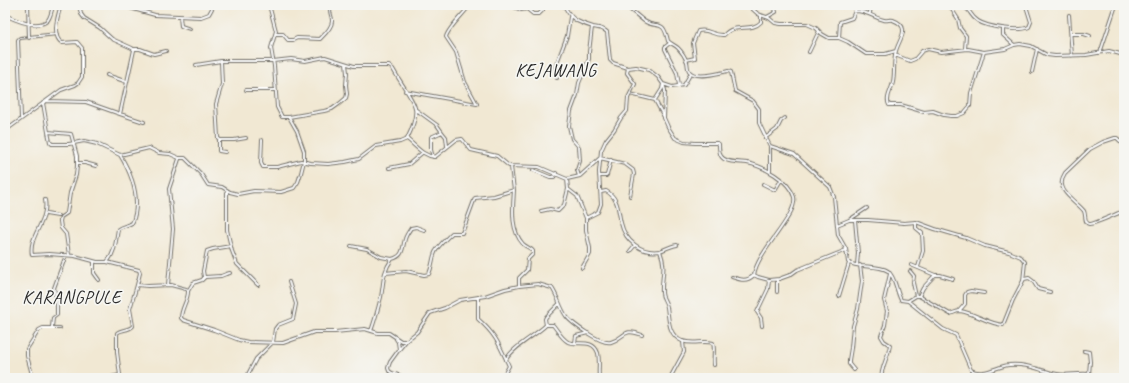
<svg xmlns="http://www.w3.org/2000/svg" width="1129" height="383" viewBox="0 0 1129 383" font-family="Caveat,sans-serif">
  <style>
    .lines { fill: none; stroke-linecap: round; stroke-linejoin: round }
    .minor-casing { stroke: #706d66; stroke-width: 4 }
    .minor { stroke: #fff; stroke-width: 2 }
    .labels { text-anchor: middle; stroke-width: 3.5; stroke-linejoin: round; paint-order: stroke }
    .quarter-label { font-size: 18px; letter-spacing: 1px; fill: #2b2b2b; stroke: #f6f6f2 }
  </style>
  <rect width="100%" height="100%" fill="#f6f6f2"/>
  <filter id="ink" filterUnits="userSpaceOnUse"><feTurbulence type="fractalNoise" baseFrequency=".025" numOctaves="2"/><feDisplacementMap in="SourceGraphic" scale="8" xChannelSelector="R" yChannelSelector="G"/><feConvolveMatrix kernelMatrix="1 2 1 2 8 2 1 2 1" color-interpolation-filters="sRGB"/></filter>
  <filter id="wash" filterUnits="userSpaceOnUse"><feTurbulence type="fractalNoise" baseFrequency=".012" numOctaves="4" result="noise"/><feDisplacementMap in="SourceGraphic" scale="16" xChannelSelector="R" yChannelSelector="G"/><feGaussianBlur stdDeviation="0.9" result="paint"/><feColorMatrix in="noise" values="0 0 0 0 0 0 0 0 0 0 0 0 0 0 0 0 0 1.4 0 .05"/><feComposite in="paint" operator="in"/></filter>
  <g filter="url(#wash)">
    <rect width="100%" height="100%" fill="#f1e8d3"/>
  </g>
  <g filter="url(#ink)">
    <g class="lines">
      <g class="minor-casing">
        <path id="minor" d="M28,5L29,38
          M119,5L155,15L201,17L209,14L214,5
          M269,5L276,31L271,48L274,66L277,107L282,117H289L324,111L332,109L339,104L346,98L347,94L346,85L347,73L346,64
          M470,5C464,14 448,28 446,37L456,52L465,82L477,104
          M509,5L521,10L527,9L529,5
          M564,5C571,20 577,22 593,27C598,28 603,28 607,32L610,60L613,63L628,68L627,73L635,84L628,98L627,111L621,118L614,130L606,140L601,151L599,172L601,204L598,212L586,218L577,196L568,189L567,179
          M624,5C631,10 638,16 644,21C657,30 663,17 668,41C671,44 675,45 678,48C682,52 685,57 687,62C688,65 687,68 689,71C695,80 720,73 728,71L731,72L735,91L753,101L759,109V123L770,146L794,154L830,187L834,197L838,235L846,249L848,262C857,269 878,264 888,271C896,278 896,291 901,300L908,301L943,329L956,335L971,370C982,377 998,366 1009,365C1026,363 1042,371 1057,374C1067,376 1078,373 1088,374C1094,375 1100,377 1106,378
          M748,5L758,14L769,18L775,23L781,24H807L816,28L822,34L829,38H839L840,22L852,18L855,11C868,11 874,18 884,20C887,21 890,19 893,20C912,27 899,39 896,51C893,61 895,72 893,82C892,89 885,98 889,105H901L924,112L933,111L944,115L951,116H957L964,113L970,106L971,93L984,52L1005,49L1014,45L1020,44L1031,46L1047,55L1055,56L1086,55L1109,51L1124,55
          M949,5L958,19L960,28L966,36L965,49
          M956,5C974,9 967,14 978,21C987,27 1019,32 1029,27L1031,22L1026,6
          M527,9L533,14H539L543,10
          M855,11L856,5
          M870,13L871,5
          M5,15C15,20 38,30 48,20C51,16 52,10 53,5
          M1069,15L1072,56
          M180,17L181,26L190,29
          M767,17L776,12L774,5
          M1003,28V35L1014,45
          M276,34H283L288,40H293L297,38L320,39C324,35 333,27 332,20C332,17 330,14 330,10L333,5
          M1071,34H1084L1090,36
          M839,38L848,42L866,54H885L896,51
          M670,43L665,47V49L677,73L679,85
          M133,49H140L154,54L166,51
          M809,52L819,31
          M1100,53L1116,5
          M895,55L910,61L915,59L922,51L928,49L941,52L968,49L984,52
          M686,60L695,58L693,43L698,31C709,28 712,36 724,35C735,22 751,33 761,22V15
          M221,61L222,84L216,104L218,138L220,140H234L246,138
          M196,65L221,61H273L291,59L305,61L325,57L354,66H389L393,69C398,79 414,100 415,108C417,118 411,131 407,139L400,142L376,146L359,159L345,162L328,164L311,163L301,161L277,167H263L261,163L262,140
          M628,68L636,67L649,70L658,77L663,84L665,90L664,118L668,127L675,138L684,142L695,143H717L719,144C719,148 719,153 721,156C725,163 739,162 747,163C763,166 789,180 794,197C798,216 757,251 754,275L758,277L769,280L779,279L790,275L797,270L846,250
          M1032,72L1037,49
          M107,75L127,82
          M557,78L555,68L567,36L570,17
          M246,90H275
          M405,91L477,104
          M630,94L655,100
          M46,101L86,102L120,114L134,50L132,48L112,39L100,28L84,18L81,14L79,5
          M43,103L48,132L71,134L77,156V166L76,175L70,193L67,213L61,217L60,221L61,228L66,234L69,255
          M415,109L437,125L442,132L431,137V150L433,157
          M120,114L144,122
          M664,117L655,100L662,89L663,84L672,87L684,85L691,73
          M21,118L18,40L20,38L57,34
          M5,131L61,90L75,85L78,83L82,77V48L77,42L62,43C51,36 58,15 61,5
          M48,132L50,142L52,144H69L84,141L97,144L120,155L149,148L159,153L170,154L179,158H185L201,174L208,185L222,187L230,192L238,194L254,191L281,192L294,188L298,182L301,173L304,161V151L297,131L289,117
          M442,132L446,137L447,146
          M765,138L777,129L781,121L785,118
          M407,139C416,146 423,156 435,157L456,140L462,139L471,150L497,156L509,166L539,167L567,179L580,176L600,158L625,164L633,170L634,174L630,196
          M219,140V151L225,152
          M1124,145L1117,138H1115L1103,142L1090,149L1065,173C1053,191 1077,201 1084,211C1086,215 1084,223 1089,224C1093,225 1118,213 1124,211
          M770,146V171
          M77,163H85L96,166
          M389,168L409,164L422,153
          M533,170L550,177H554L556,173
          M579,176L577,170L580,161L579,147L572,139L569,126L571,111L577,95L579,83L589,59V52L592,27
          M599,176H606L607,175L611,160
          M763,184L775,190L781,180
          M227,190V230L232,251L237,264L258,285
          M514,190C513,207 510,230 523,244C526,247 531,248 533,251V254L528,259L527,270L519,278V286
          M601,192L606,191C619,198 618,211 621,223C625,241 641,254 660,251C665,249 671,246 677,245
          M45,200C49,221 28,236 32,255L49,254L75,256L97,262H107L139,270L140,273L137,285L148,286L171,285L186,289L188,290C189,299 181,308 181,318L183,320L214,330L239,340L248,342L283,343L314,332H335L365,329L378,333H389L401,341H406
          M541,211L550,209L558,211L564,205L568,189
          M46,214L58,216
          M849,220L867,208
          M855,220L858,253L857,265
          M916,222V228L922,233L923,251L918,267
          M837,225L849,220H868L904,223L916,222L935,229L966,238L985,246L1009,252L1021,257L1025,262L1023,281
          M351,246L367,249L381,257L392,259
          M630,251L635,245
          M660,251C667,269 661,276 662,293C662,298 666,301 667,307C669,320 668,335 682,341C693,345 703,340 713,343C715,349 713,358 714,365
          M94,262V273L99,280
          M107,262C115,253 116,241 118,229C122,226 127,226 132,223C134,221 134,217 135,214C139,193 131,173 120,155
          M911,265L935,275
          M582,268L590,254V248L586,230V218
          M910,271L914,276L913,283L916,296
          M385,273L406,271L424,275L429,274C432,267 432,262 434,255C436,247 446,239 452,233H462L475,198L494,196L514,190L511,167
          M204,277L203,271L207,251L213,249L231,246
          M732,277C741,280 747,282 754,275
          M168,285L173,229L169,189L179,159
          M188,291L193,283L202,280L205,277L221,276L226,274L230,273
          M777,292V280
          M839,296L849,263
          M919,296L923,288L935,275H940L953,279
          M478,297V319C496,335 499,344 509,366L502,378
          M908,301L916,296H919L950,314C954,313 956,311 960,311C975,313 988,324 1003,325L1013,300L1024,279L1029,278L1033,281L1038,289L1050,292
          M559,304L546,317L545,319L546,325H553C558,331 561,338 568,342C577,346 593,338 598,353C600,361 598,370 599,378
          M959,311L965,304V295L967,292L971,291L984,293
          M762,326L761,318L757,312L768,289L769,280
          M52,327L53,318L57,315V302L54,288L66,255
          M371,331C375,320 378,309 381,297C384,282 382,273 392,259C404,256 402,249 405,239C406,235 409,231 411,228L416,227L424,230
          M396,339L398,342L399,349
          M575,343L576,336L588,333
          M1084,351L1089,352L1090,362L1089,374
          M506,360C511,348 536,335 546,325
          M854,370L849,364V360L851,348L853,326L858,309L862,281L860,265
          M671,376L684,352L683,341
          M33,378L27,356V349L39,330L43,328H60
          M107,378L120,375L117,352V333C121,329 128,331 133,326L130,309L137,285
          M246,378L256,359L273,342L275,329L278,325L293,319L296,304L289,282
          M407,378L392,373L389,371L388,368L390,362L398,351L406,341L417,332L430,313L445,308L460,300L485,296L505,289L519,286L538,284L552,288C558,297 560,307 566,316C572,324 602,345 611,342C625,338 623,327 642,335
          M881,378C882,365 888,358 890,345L884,341L881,336L885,325L887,311L884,300L890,274
          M1049,378V372"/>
      </g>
      <use href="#minor" class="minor"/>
    </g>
  </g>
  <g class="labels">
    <g class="quarter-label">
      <text x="556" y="76">KEJAWANG</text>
      <text x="72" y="303">KARANGPULE</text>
    </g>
  </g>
  <rect width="1129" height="383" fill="none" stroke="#f6f6f2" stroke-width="20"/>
</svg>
